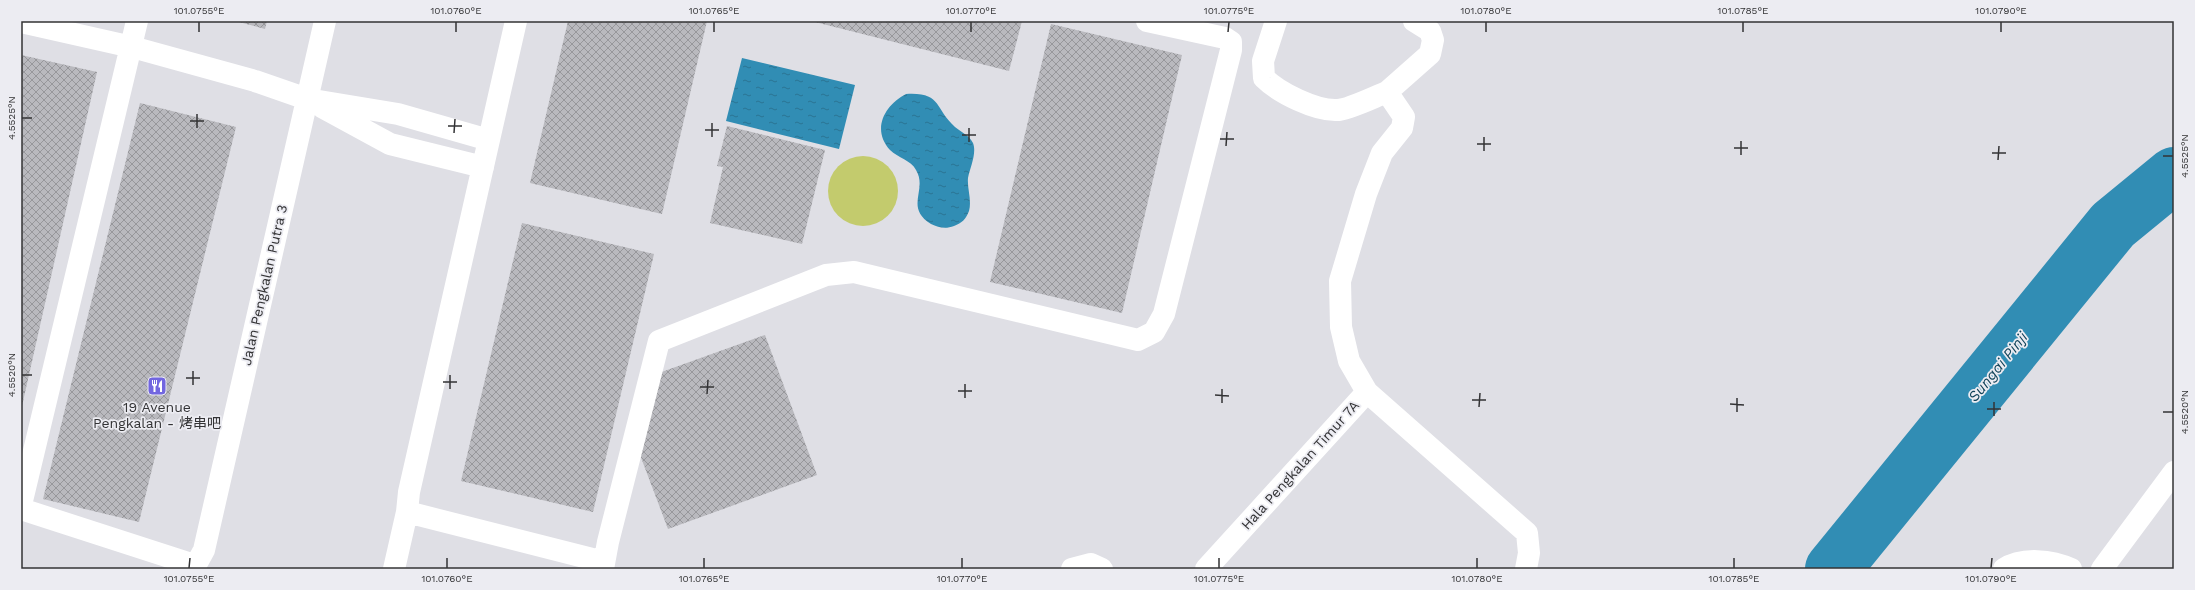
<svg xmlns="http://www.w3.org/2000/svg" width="2195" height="590" viewBox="0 0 2195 590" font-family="'Work Sans','Noto Sans SC',sans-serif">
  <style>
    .green { fill: #c3cb6d }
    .water { fill: url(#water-ripples) }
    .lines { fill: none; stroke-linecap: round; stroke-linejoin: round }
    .river { stroke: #318db4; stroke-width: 56 }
    .building { fill: url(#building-cross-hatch) }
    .minor { stroke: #fff; stroke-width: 22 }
    .ticks { fill: none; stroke: #333335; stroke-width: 1.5 }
    .labels { text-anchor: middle; stroke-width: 3.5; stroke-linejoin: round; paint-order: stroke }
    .street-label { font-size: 14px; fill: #333335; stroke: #ececf2 }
    .poi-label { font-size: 14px; fill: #333335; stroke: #ececf2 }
    .water-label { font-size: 15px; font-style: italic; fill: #12445a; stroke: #ececf2 }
    .neatline { fill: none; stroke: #333335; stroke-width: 1.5 }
    .ticks-label { font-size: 10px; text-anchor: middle; fill: #333335 }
  </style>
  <defs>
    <pattern id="water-ripples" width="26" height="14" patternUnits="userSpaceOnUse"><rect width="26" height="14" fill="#318db4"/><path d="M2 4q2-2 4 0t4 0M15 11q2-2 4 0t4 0" fill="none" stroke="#2a7493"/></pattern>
    <pattern id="building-cross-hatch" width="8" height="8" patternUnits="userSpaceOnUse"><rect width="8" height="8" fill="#b9b9be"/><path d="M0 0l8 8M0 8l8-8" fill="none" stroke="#97979b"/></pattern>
  </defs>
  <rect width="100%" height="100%" fill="#dfdfe5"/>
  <path class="green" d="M828 191a35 35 0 1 1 70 0a35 35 0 1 1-70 0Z"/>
  <path class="water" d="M742,58L855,85L839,149L726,121Z
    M906,94C942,92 934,108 955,127C961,132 969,135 973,143C977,153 970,168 968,178C967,189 972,200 969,211C966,219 962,223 954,226C946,229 939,228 931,224C904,207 928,190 916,170C911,160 898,158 890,150C871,129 885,105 906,94Z"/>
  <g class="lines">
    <path class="river" d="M1833,569L2113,225L2174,175"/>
  </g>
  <path class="building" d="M235,21H267L265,29Z
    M568,21H707L662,214L530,183Z
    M811,21H1022L1009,71Z
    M1051,24L1182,55L1122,313L990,282Z
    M21,55L97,72L22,406H21Z
    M140,103L236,127L139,522L43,499Z
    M727,126L825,150L802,244L710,223L723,167L717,166Z
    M522,223L654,254L593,512L461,481Z
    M765,335L817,475L668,529L637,447L656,374Z"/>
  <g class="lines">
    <path class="minor" d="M1276,21L1263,61L1264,78C1279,93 1316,111 1337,110C1348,110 1376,96 1387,92L1404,117L1402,128L1382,153L1366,194L1340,281L1341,327L1349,361L1367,392
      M21,22L132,47L255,81L307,99L398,114L489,140
      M1387,92L1430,54L1433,40L1430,31L1414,21
      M322,107L390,144L483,167
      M21,505L137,21
      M21,509L188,563L198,561L204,550L325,21
      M407,512L604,562
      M394,569L407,512L409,492L516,21
      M603,569L608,542L659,341L826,275L854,272L1138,340L1154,332L1164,314L1231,50V42L1225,38L1147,21
      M1072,569L1091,564L1102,569
      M1206,569L1367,392L1527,533L1529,553L1526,569
      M2004,569C2022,557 2052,560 2071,569
      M2102,569L2174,472"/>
  </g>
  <path class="ticks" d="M199,32V22M456,32V22M714,32V22M971,32V22M1228,32L1229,22M1486,32V22M1743,32V22M2001,32V22M22,118H32M190,121H204M448,126H462M197,128V114M705,130H719M454,133L455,119M962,135H976M712,137V123M1220,139H1234M969,142V128M1477,144H1491M1226,146L1227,132M1734,148H1748M1484,151V137M1992,153H2006M1741,155V141M2163,156H2173M1998,160L1999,146M22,375H32M186,378H200M443,382H457M193,385V371M700,387H714M450,389V375M958,391H972M707,394L708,380M1215,395L1229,396M965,398V384M1472,400H1486M1222,403V389M1730,404L1744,405M1479,407L1480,393M1987,409H2001M1737,412V398M2163,412H2173M1994,416V402M189,568L190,558M447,568V558M704,568V558M962,568V558M1219,568V558M1477,568V558M1734,568V558M1991,568L1992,558"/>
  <defs>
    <g id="restaurant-square" transform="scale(1)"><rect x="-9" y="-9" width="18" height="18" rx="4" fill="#7266e0" stroke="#ececf2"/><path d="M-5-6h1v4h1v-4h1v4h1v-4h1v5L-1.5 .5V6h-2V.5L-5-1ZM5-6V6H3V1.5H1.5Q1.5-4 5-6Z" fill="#fff"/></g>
  </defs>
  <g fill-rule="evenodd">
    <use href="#restaurant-square" x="157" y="386"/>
  </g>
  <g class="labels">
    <g class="street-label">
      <text transform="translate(264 285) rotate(-77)" y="5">Jalan Pengkalan Putra 3</text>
      <text transform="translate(1300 465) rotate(-48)" y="5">Hala Pengkalan Timur 7A</text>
    </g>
    <g class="poi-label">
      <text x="157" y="412">19 Avenue<tspan x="157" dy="16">Pengkalan - 烤串吧</tspan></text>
    </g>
    <g class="water-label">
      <text transform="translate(1998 367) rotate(-51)" y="5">Sungai Pinji</text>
    </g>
  </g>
  <rect width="2195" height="590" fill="none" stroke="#ececf2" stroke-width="44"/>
  <rect x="22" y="22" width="2151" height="546" class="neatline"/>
  <g class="ticks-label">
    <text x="199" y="14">101.0755°E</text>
    <text x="456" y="14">101.0760°E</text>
    <text x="714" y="14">101.0765°E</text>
    <text x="971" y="14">101.0770°E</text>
    <text x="1229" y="14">101.0775°E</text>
    <text x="1486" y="14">101.0780°E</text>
    <text x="1743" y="14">101.0785°E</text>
    <text x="2001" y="14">101.0790°E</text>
    <text transform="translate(11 118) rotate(-90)" y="4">4.5525°N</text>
    <text transform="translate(2184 156) rotate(-90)" y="4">4.5525°N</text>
    <text transform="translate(11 375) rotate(-90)" y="4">4.5520°N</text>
    <text transform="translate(2184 412) rotate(-90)" y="4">4.5520°N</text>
    <text x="189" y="582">101.0755°E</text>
    <text x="447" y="582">101.0760°E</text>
    <text x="704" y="582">101.0765°E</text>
    <text x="962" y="582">101.0770°E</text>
    <text x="1219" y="582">101.0775°E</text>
    <text x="1477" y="582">101.0780°E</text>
    <text x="1734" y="582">101.0785°E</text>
    <text x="1991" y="582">101.0790°E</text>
  </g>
</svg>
